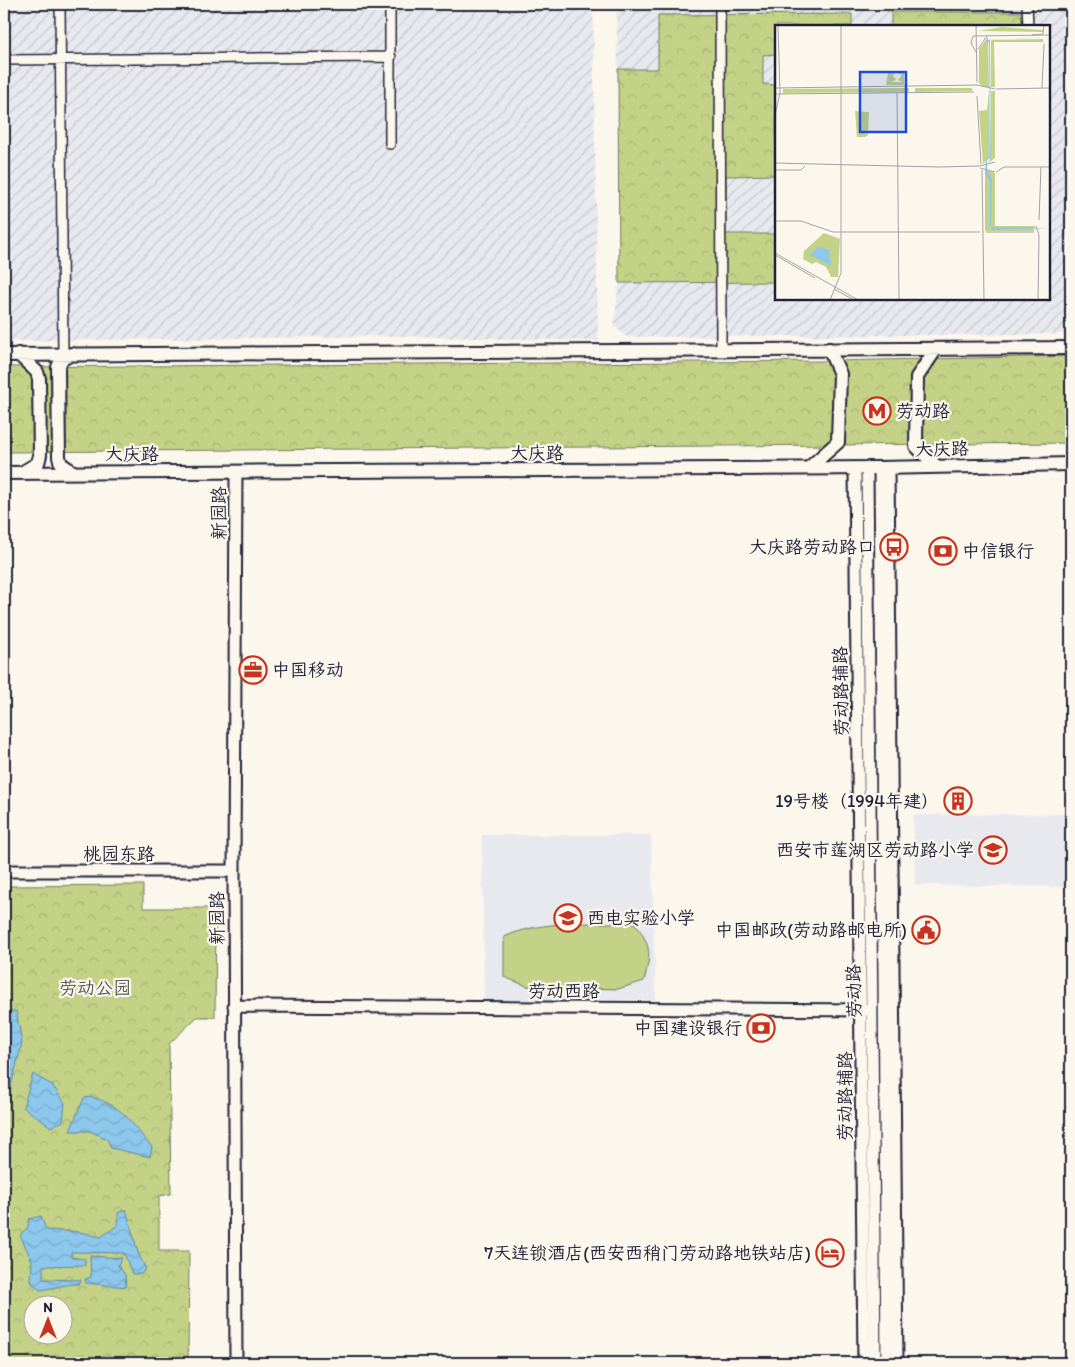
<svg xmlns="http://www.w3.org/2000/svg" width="1075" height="1367" viewBox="0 0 1075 1367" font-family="Itim,'LXGW WenKai TC',sans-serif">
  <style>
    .built { fill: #e8e8ef }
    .industrial { fill: url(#industrial-furrows); fill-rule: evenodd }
    .grass { fill: #c3d286; stroke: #727a60 }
    .park { fill: url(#park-crowns); stroke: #727a60; fill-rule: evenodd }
    .water { fill: url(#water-waves); stroke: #6285a5 }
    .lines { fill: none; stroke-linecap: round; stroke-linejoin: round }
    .street-casing { stroke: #22223b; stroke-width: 12 }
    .secondary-casing { stroke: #22223b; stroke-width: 15 }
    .primary-casing { stroke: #22223b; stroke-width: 16 }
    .street { stroke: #fbf7ec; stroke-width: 9 }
    .secondary { stroke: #fbf7ec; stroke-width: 11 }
    .primary { stroke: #fbf7ec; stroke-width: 12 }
    .labels { text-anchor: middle; stroke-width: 4.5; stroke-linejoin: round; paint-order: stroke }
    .poi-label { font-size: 18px; fill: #22223b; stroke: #fbf7ec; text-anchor: end }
    .street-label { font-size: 18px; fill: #22223b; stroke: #fbf7ec }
    .park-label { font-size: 18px; fill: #525752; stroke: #fbf7ec }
    .inset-road { fill: none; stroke: #a4a2a5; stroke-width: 1 }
    .view { fill: #1d4ed8; fill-opacity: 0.15; stroke: #1d4ed8; stroke-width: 2.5 }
    .inset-edge { fill: none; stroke: #22223b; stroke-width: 2.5 }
  </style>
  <defs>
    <pattern id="industrial-furrows" width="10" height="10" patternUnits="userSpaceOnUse" patternTransform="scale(1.25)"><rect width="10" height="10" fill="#e8e8ef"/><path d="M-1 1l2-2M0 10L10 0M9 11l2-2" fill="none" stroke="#c7c7ce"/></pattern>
    <pattern id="park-crowns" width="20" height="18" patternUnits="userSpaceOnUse" patternTransform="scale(1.25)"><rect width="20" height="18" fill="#c3d286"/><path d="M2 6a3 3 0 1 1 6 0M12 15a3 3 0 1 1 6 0" fill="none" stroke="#a7b475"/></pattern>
    <pattern id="water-waves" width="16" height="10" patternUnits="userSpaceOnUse" patternTransform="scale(1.25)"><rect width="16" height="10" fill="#8cc7ec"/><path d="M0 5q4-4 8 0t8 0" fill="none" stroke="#78abcb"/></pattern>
  </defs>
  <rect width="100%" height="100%" fill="#fbf7ec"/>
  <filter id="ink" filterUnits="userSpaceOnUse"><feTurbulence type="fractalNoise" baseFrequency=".02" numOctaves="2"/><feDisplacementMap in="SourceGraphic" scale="10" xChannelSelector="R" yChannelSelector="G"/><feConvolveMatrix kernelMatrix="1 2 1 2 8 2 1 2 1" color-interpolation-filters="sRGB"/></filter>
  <g filter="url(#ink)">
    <path class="built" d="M1071,814V887L915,885L913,815Z
      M482,835H651L656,1000H484Z"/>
    <path class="industrial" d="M4,4H593L598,341L397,336L4,341Z
      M616,4H1071V334L627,337L614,326L619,283L618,69ZM776,26H1049V299H776Z"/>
    <path class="grass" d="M635,923C652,947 651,953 644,981L618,989L527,986L504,977V937C544,919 592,924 635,923Z"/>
    <path class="park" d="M891,12H1027V26H891Z
      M852,14V26H776V54L763,55V84L776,85V175L726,176V234H776V282L619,283L618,69H658V15Z
      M1071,356V443L4,452V367L830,361Z
      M143,885V908H216L215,1017H197L169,1044L171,1194L159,1196V1251H189L188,1363H4V886ZM32,1304H62V1334H32Z"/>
    <path class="water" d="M4,1011H16L22,1043L6,1106L4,1105Z
      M33,1074L52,1085L65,1103L63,1121L51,1127L23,1107Z
      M92,1097C127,1108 129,1122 152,1147L150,1157L111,1148L107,1139L90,1131H70L84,1098Z
      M126,1209L138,1253L146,1269L141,1274H132L124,1253L71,1252V1257L85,1259V1265L43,1266V1279L81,1280L79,1284C65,1284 54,1288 40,1290L31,1282L32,1261L20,1235L28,1227L29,1219L41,1216L46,1230L80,1232L101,1237L118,1225V1213Z
      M90,1256L122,1258L118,1265L125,1275L126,1287L86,1283L85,1279L91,1277Z"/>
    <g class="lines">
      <g class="street-casing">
        <path id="street" d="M60,4L63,354
          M720,4L721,350
          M1027,4L1028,26
          M4,60L391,57
          M390,144V4"/>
      </g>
      <g class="secondary-casing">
        <path id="secondary" d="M855,468L864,1363
          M867,468L875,1363
          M880,468L887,1363
          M888,468L897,1363
          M4,871H234
          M234,1006L870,1010
          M236,1363L234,871L236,472"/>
      </g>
      <g class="primary-casing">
        <path id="primary" d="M18,354L37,372L39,379L40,455L38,463L23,472
          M72,354L62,359L58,367L59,457L61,464L73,472
          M4,355L1071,348
          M936,466L916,446L917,377L936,349
          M810,467L838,442L840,374L829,349
          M4,473L880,468L1071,464"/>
      </g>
      <use href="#street" class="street"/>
      <use href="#secondary" class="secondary"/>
      <use href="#primary" class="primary"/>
    </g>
  </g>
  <defs>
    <g id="metro-ring" transform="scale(1.4375)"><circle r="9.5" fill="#fbf7ec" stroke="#c8321e" stroke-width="1.5"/><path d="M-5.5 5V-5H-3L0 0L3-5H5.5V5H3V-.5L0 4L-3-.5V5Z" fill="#c8321e"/></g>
    <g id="bus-ring" transform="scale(1.4375)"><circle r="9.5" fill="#fbf7ec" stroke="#c8321e" stroke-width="1.5"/><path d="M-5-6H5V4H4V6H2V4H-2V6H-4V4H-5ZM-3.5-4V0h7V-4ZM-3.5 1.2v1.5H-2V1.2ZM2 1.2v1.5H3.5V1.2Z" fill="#c8321e"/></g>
    <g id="bank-ring" transform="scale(1.4375)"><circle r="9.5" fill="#fbf7ec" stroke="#c8321e" stroke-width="1.5"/><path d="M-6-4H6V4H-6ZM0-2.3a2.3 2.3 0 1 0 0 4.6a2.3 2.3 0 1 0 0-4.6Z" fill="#c8321e"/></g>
    <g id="office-ring" transform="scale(1.4375)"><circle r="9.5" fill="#fbf7ec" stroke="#c8321e" stroke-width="1.5"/><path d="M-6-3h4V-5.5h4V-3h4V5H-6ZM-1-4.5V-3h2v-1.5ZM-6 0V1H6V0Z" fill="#c8321e"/></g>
    <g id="building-ring" transform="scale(1.4375)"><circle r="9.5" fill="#fbf7ec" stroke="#c8321e" stroke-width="1.5"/><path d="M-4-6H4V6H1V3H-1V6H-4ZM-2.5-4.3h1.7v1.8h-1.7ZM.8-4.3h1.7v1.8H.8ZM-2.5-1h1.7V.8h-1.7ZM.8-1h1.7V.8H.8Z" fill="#c8321e"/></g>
    <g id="school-ring" transform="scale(1.4375)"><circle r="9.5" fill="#fbf7ec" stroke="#c8321e" stroke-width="1.5"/><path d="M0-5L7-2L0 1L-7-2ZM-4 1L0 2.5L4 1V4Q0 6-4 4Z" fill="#c8321e"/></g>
    <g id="civic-ring" transform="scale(1.4375)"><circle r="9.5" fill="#fbf7ec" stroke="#c8321e" stroke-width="1.5"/><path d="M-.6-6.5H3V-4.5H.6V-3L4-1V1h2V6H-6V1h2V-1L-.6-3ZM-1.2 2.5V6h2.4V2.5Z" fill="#c8321e"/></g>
    <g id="hotel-ring" transform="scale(1.4375)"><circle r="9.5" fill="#fbf7ec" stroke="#c8321e" stroke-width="1.5"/><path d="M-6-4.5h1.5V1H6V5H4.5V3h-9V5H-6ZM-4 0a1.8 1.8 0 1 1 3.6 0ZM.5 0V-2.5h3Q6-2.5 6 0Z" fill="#c8321e"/></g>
  </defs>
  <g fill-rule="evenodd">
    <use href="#metro-ring" x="877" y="411"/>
    <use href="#bus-ring" x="894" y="547"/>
    <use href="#bank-ring" x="943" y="551"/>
    <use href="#office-ring" x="253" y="670"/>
    <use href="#building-ring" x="958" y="801"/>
    <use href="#school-ring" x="993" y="850"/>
    <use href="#school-ring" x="568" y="918"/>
    <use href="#civic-ring" x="926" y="930"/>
    <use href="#bank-ring" x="761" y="1028"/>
    <use href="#hotel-ring" x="830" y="1253"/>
  </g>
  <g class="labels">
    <g class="poi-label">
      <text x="896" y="417" text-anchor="start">劳动路</text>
      <text x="875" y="553">大庆路劳动路口</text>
      <text x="962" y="557" text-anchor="start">中信银行</text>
      <text x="272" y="676" text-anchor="start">中国移动</text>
      <text x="939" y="807">19号楼（1994年建）</text>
      <text x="974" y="856">西安市莲湖区劳动路小学</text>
      <text x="587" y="924" text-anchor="start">西电实验小学</text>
      <text x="907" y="936">中国邮政(劳动路邮电所)</text>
      <text x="742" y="1034">中国建设银行</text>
      <text x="811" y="1259">7天连锁酒店(西安西稍门劳动路地铁站店)</text>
    </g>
    <g class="street-label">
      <text transform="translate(942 449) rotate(-1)" y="6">大庆路</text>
      <text x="537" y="459">大庆路</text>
      <text x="132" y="460">大庆路</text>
      <text transform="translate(219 513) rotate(-90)" y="6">新园路</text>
      <text transform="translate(841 691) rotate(-91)" y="6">劳动路辅路</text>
      <text x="119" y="860">桃园东路</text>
      <text transform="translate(217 918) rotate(-90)" y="6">新园路</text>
      <text x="564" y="997">劳动西路</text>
      <text transform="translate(854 991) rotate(-91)" y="6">劳动路</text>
      <text transform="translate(845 1096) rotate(-90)" y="6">劳动路辅路</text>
    </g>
    <g class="park-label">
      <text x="95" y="994">劳动公园</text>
    </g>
  </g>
  <g transform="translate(775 25)">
    <rect width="275" height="275" fill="#fbf7ec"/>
    <path d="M227,2L268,5V7L204,6Z" fill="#c3d286"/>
    <path d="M213,12L214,62H208L204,58V24ZM268,14V17H219L220,62H216V15ZM113,48H121L118,50L121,55L116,57H128L123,55L127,50L123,48H129V60H111ZM134,63V67L8,68V64ZM140,63H197V66L140,67ZM214,66L215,132L208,139L204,86L212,85ZM216,66H220V133L213,138L216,132ZM80,86L94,87L93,110L90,112H82ZM212,145L220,148V201H260L259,206H210V146ZM49,208L65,214L63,252H56L51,242L41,237L37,239L28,234L29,226Z" fill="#c3d286"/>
    <path d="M275,12L215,15L216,133L212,135V146L217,154L216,202L275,203L217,205L215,201V156L210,148L211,135L215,132L214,18L210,15ZM43,222L54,225L56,241L35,230Z" fill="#8cc7ec"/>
    <path class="inset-road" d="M201,0L202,57M257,10L268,9L269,0M203,24L212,11M201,27L196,18L198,11L275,10M0,63L202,60L220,64M267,63L269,19M221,64L275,63M122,68L124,275M0,69L199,67M202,71L206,139M0,90L5,68L3,0M0,138L163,142L205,141L220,137M205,143L220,147M0,145H26L30,141M207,145L209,275M221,147L229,142H275M264,195L266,142M0,196H26L58,207H205M261,201L264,210L263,275M211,207H259M0,228L83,275M0,230L40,253M59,264L77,274M55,275L66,248V0"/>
    <path class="view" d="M85,47H131V107H85Z"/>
    <rect width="275" height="275" class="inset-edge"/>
  </g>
  <rect width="1075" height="1367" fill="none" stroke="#fbf7ec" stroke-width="20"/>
  <rect x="10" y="10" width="1055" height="1347" fill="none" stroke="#22223b" stroke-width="2" filter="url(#ink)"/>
  <g transform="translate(48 1320)"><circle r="24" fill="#fbf7ec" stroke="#a4a2a5"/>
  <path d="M0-4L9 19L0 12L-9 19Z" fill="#c8321e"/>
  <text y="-8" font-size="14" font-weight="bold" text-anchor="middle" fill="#22223b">N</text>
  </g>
</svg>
